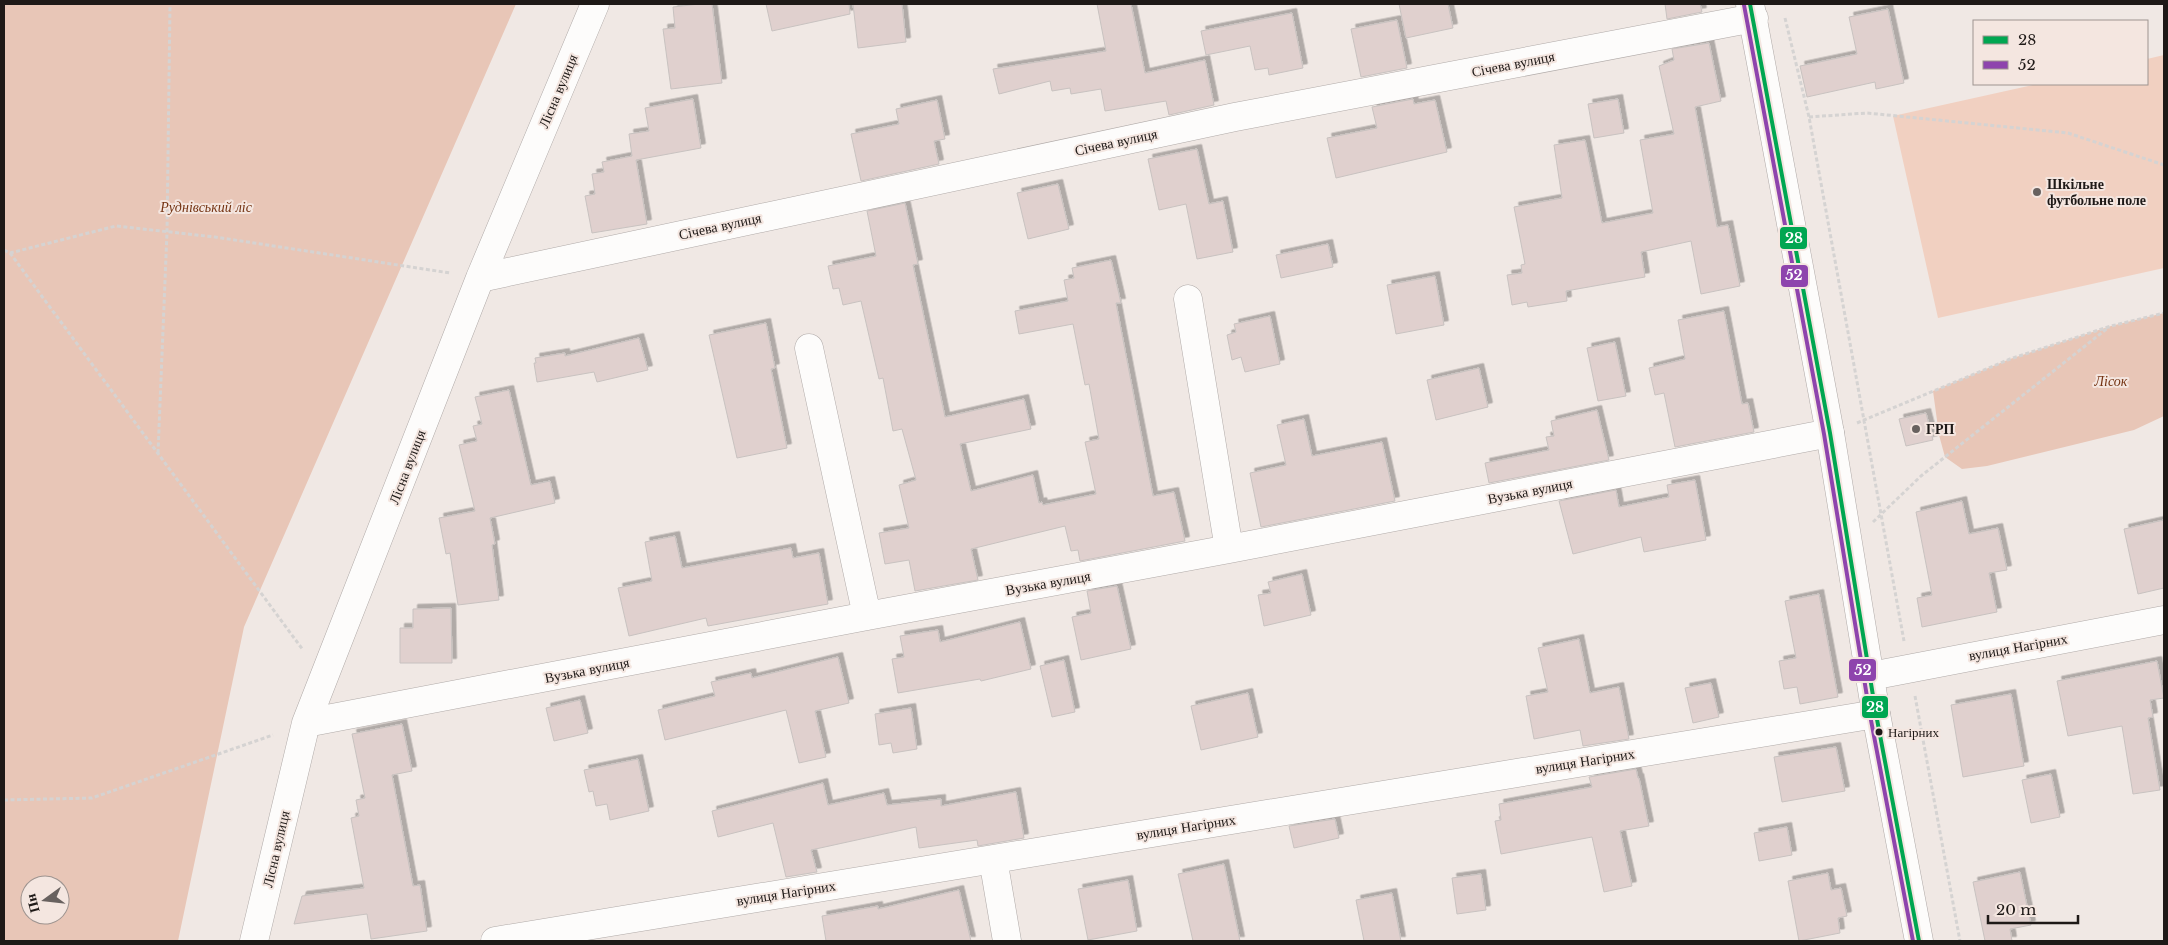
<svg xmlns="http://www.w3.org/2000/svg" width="2168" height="945" viewBox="0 0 2168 945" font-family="'Libre Baskerville',serif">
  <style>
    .green { fill: #f1d0c1 }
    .forest { fill: #e8c6b7; fill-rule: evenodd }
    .building { fill: #e0d0ce; stroke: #c8c2c0; filter: url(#shadow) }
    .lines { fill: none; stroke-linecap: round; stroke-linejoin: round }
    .minor-casing { stroke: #b0aaa8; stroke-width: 29 }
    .tertiary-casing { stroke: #b0aaa8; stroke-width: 29 }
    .path { stroke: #d5d3d2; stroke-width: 3; stroke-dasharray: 4 2.5; stroke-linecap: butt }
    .minor { stroke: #fdfcfb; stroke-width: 28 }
    .tertiary { stroke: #fdfcfb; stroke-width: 28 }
    .bus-1-casing { stroke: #f4e6e0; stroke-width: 8 }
    .bus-2-casing { stroke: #f4e6e0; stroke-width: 8 }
    .bus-1 { stroke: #00a651; stroke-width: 4 }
    .bus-2 { stroke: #8e44ad; stroke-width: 4 }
    .poi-dot { fill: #68615f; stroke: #f4e6e0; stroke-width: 2 }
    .bus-dot { fill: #1e1917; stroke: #f4e6e0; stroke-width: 2 }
    .labels { text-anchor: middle; stroke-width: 4; stroke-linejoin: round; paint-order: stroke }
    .bus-label { font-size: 13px; fill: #1e1917; stroke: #f4e6e0; text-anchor: start }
    .street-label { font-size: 14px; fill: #1e1917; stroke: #f4e6e0 }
    .poi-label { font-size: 14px; font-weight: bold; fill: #1e1917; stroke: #f4e6e0; text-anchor: start }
    .park-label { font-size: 14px; font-style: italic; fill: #753413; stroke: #f4e6e0 }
    .line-badge { stroke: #f4e6e0; stroke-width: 2 }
    .badge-label { font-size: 14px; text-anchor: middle; font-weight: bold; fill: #fff }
  </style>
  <defs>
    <filter id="shadow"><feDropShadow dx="4.5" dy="-4.5" stdDeviation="0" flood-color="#0004"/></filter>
  </defs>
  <rect width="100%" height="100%" fill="#f0e8e4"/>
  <path class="green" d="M2164,55V268L1938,318L1893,116L2037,84H2147V59Z"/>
  <path class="forest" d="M4,4H516L244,627L178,941H4ZM30,885H60V915H30Z
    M2164,313V416L2134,430L1987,466L1962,469L1945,457L1939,435L1933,391L2010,359L2111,326Z"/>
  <path class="building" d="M699,4H712L722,83L671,89L663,29L675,28L673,7Z
    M766,4H849L850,14L772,31Z
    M853,4H902L906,42L858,48Z
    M1097,4H1131L1145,73L1205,60L1214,105L1169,115L1166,101L1105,111L1101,89L1071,94L1070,88L1052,91L1050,81L999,94L993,69L1106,51Z
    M1399,4H1448L1453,28L1406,38Z
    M1665,4H1700L1702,12L1667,19Z
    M1888,9L1904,83L1876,89L1875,82L1807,97L1800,66L1857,54L1849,17Z
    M1292,13L1303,68L1269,75L1268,68L1255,70L1250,46L1206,55L1201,31Z
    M1397,20L1407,68L1361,77L1351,29Z
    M1709,43L1721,101L1695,107L1717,227L1728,225L1740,286L1701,294L1691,241L1641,252L1645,277L1566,291L1567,301L1528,307L1527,302L1512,305L1507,275L1522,273L1521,265L1525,264L1514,207L1562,198L1554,145L1585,140L1602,223L1653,213L1640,140L1674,134L1659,66L1674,60L1672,49Z
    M693,99L701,148L636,160L647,224L592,233L585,196L595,194L592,174L604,172L602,162L632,156L629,134L649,131L645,108Z
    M1413,99L1414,104L1435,100L1447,152L1336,178L1327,138L1377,128L1372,107Z
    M1618,99L1624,133L1594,138L1588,104Z
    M937,100L945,139L934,141L939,164L861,181L851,134L899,124L896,109Z
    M1197,149L1209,204L1223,201L1233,252L1197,259L1186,204L1159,210L1148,159Z
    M1058,184L1069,229L1028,239L1017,193Z
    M905,203L918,264L913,265L945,417L1024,399L1031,429L960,444L971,491L1033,475L1039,503L1042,502L1043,505L1096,494L1085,442L1099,439L1089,384L1085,385L1073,324L1019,334L1015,311L1068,301L1064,280L1074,278L1072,268L1111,260L1121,303H1116L1153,496L1174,492L1185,541L1080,561L1078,550L1071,551L1065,526L971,549L978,580L915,591L909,560L885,564L879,533L909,528L899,485L916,480L902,429L893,431L883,378L879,379L861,301L843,305L839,288L833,289L828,266L876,256L867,211Z
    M1328,244L1333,267L1281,278L1276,255Z
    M1435,276L1444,325L1396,334L1387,285Z
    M1724,311L1742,404L1748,403L1754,432L1675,447L1664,393L1655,395L1649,368L1685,359L1678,320Z
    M1270,316L1280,364L1245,372L1241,357L1232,360L1227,335L1236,332L1234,324Z
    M766,323L775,368L771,369L787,448L737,458L709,335Z
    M639,338L648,370L597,382L594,372L537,382L534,363H536L535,358L565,353V356Z
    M1615,342L1626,396L1598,401L1587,348Z
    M1479,368L1488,407L1436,420L1427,380Z
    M509,390L531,485L550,481L555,503L490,518L495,544L492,545L499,600L458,605L450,553L446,554L439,518L475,511L459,445L477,441L473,426L482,424L475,397Z
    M1597,410L1609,460L1489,483L1485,463L1549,450L1546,437L1554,436L1551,421Z
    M1926,413L1933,440L1906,446L1899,419Z
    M1304,419L1312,456L1382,442L1395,501L1261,527L1250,473L1286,465L1277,425Z
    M1695,480L1706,540L1644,552L1641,537L1573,554L1559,501L1616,490L1619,507L1669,497L1667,485Z
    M1962,501L1969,534L1998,528L2007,570L1989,573L1997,612L1922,627L1917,598L1932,595L1916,512Z
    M2164,520V588L2138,594L2124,529Z
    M675,536L682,568L791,548L793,558L819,553L828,604L708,626L706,618L629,636L618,588L652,581L645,542Z
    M1302,574L1311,615L1264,626L1258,595L1271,593L1268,582Z
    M1117,586L1131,649L1081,660L1072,617L1091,613L1087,591Z
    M1819,594L1838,697L1800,704L1797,687L1784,689L1779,661L1796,658L1785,601Z
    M451,608L452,663H400V628H413V609Z
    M1020,622L1031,669L981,681L980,679L898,693L892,659L904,657L900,636L938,630L940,642Z
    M1579,639L1590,693L1619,687L1629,739L1583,746L1580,730L1534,739L1526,696L1548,692L1538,648Z
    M838,657L849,703L815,711L826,757L799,763L786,710L665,740L658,710L715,696L711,682L751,673L752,678Z
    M1064,660L1075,712L1052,717L1040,666Z
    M2157,661L2164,698L2150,700L2153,717L2148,718L2160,790L2133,794L2122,726L2068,736L2057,681Z
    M1711,683L1719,717L1693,723L1685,688Z
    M1248,693L1258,737L1201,750L1191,706Z
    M2011,694L2024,766L1963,777L1951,705Z
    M580,700L588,733L554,741L546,708Z
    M911,708L917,749L893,753L891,743L879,745L875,714Z
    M402,724L412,771L392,775L413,886L420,885L427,931L371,939L367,914L294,924L302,896L364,888L351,818L359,816L356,800L365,798L352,734Z
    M1836,747L1845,791L1782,802L1774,757Z
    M638,759L649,811L610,820L607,804L596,806L593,791L589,792L584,770Z
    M1636,769L1638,778H1639L1649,826L1620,831L1632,886L1604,892L1592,837L1501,854L1495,821L1501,820L1499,804L1592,787L1589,777Z
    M2051,774L2060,817L2031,823L2022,780Z
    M823,783L828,805L884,793L887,805L941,799V806L1016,792L1024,838L978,846L977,840L919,848L916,827L811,850L817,872L786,877L773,823L718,837L712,811Z
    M1335,819L1339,838L1294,848L1289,826Z
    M1787,827L1792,855L1759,861L1754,833Z
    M1224,864L1240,941H1193L1178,874Z
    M2020,872L2031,925L2010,929L2012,941H1985L1973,882Z
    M1828,873L1831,890L1841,888L1847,916L1838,918L1840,933L1799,941L1788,881Z
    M1481,874L1486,910L1457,914L1452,878Z
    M1128,880L1137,931L1088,940L1078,889Z
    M959,890L971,941H826L822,916L878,906V909Z
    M1392,893L1401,941H1364L1356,900Z"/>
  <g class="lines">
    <g class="minor-casing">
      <path id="minor" d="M480,278L1235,117L1754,18
        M1188,299L1229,549
        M809,348L867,616
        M1871,676L2164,620
        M306,723L867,616L1229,549L1830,433
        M993,859L1007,941
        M254,941L306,723L480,278L595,4
        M495,941L1876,714"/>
    </g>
    <g class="tertiary-casing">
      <path id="tertiary" d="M1750,4L1830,433L1876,714L1919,941"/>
    </g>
    <path class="path" d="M1785,18L1809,117L1904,641
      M1809,117L1867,113L2068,133L2164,165
      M4,250L10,253L116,226L215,237L450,273
      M10,253L303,650
      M1857,423L2010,359L2111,326L2164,313
      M158,453L167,232L170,4
      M1873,522L1921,476L2109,327
      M1915,696L1960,941
      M4,800L92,798L273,735"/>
    <use href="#minor" class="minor"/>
    <use href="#tertiary" class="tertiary"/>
    <g class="bus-1-casing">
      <path id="bus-1" d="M1750,4L1830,433L1876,714L1919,941"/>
    </g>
    <g class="bus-2-casing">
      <path id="bus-2" d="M1744,5L1824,434L1870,715L1913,941"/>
    </g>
    <use href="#bus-1" class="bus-1"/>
    <use href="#bus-2" class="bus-2"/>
  </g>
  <g class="poi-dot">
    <circle cx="2037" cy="192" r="5"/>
    <circle cx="1916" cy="429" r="5"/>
  </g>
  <circle class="bus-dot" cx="1879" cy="732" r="4.5"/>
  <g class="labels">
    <g class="bus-label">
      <text x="1888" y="737">Нагірних</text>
    </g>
    <g class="street-label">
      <text transform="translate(1513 64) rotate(-11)" y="5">Січева вулиця</text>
      <text transform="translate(558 91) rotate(-67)" y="5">Лісна вулиця</text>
      <text transform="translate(1116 142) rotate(-12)" y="5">Січева вулиця</text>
      <text transform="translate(720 226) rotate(-12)" y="5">Січева вулиця</text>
      <text transform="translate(407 467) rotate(-69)" y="5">Лісна вулиця</text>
      <text transform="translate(1530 491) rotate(-11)" y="5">Вузька вулиця</text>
      <text transform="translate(1048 583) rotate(-10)" y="5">Вузька вулиця</text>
      <text transform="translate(2018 647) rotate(-10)" y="5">вулиця Нагірних</text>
      <text transform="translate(587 670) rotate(-11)" y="5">Вузька вулиця</text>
      <text transform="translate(1585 761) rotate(-9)" y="5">вулиця Нагірних</text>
      <text transform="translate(1186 827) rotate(-9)" y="5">вулиця Нагірних</text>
      <text transform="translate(276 849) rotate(-77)" y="5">Лісна вулиця</text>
      <text transform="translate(786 893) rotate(-9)" y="5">вулиця Нагірних</text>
    </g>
    <g class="poi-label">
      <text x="2047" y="189">Шкільне<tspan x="2047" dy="16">футбольне поле</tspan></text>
      <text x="1926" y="434">ГРП</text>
    </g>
    <g class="park-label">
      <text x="206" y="212">Руднівський ліс</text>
      <text x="2111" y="386">Лісок</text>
    </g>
  </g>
  <g class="line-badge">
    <rect x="1779" y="226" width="29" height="24" rx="5" fill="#00a651"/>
    <rect x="1780" y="264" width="29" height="24" rx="5" fill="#8e44ad"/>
    <rect x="1848" y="658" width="29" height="24" rx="5" fill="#8e44ad"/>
    <rect x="1861" y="695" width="28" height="24" rx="5" fill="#00a651"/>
  </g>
  <g class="badge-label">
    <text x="1794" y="243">28</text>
    <text x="1794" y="280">52</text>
    <text x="1863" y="675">52</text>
    <text x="1875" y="712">28</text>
  </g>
  <rect width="2168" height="945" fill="none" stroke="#1e1917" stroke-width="10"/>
  <rect x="1973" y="20" width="175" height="65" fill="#f4e6e0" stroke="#9e9490"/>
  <rect x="1983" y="36" width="25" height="8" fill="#00a651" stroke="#9e9490"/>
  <text x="2018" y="45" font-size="15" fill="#1e1917">28</text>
  <rect x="1983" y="61" width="25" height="8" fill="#8e44ad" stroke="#9e9490"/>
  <text x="2018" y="70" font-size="15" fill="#1e1917">52</text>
  <g transform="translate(45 900) rotate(255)"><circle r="24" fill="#f4e6e0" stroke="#9e9490"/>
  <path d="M0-4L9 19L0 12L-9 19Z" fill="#68615f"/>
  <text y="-8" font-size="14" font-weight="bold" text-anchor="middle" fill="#1e1917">Пн</text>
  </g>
  <path d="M1988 915v8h90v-8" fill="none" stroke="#1e1917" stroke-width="2.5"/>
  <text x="1996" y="915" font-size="15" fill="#1e1917" stroke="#f4e6e0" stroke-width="4" paint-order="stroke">20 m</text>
</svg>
